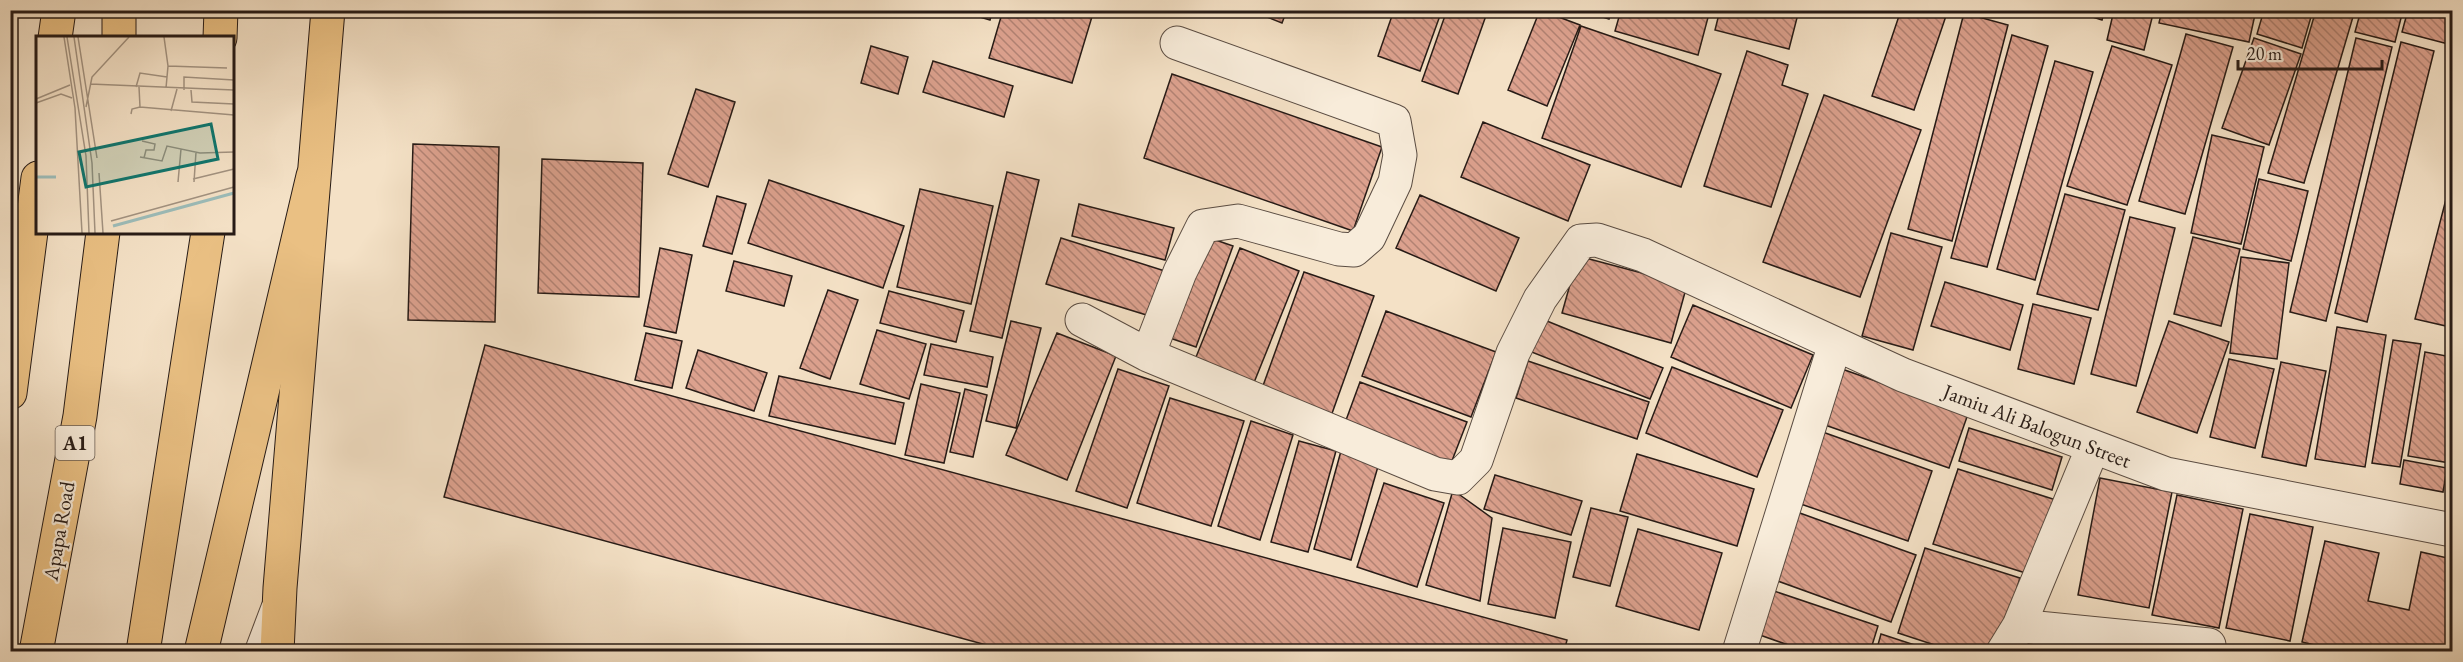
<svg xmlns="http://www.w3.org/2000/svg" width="2463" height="662" viewBox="0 0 2463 662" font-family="'EB Garamond',serif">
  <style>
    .building { fill: url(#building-back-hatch); stroke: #271b16; stroke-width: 1.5 }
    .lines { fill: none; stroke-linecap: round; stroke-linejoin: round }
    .lane-casing { stroke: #5a4c42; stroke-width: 23 }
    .street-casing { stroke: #5a4c42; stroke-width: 35 }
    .primary-casing { stroke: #271b16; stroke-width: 35 }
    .highway-casing { stroke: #271b16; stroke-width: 35 }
    .lane { stroke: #f8ecda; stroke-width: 21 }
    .street { stroke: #f8ecda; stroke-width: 33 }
    .primary { stroke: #eac083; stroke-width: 33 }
    .highway { stroke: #eac083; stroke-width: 33 }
    .labels { text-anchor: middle; stroke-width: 4.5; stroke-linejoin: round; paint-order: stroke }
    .shield { fill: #f8ecda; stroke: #665a51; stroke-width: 1.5 }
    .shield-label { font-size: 20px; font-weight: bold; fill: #271b16 }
    .street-label { font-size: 21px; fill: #271b16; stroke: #f8ecda }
    .inset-river { fill: none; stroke: #9cbcb9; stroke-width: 3 }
    .inset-road { fill: none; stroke: #a29280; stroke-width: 1.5 }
    .view { fill: #0f766e; fill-opacity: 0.15; stroke: #0f766e; stroke-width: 3 }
    .inset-edge { fill: none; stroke: #271b16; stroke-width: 3 }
  </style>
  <defs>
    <pattern id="building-back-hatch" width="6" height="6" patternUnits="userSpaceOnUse" patternTransform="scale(1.5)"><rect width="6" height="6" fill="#dca18e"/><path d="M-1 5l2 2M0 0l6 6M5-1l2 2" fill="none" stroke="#b28273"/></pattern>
  </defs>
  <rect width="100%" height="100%" fill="#f4e1c6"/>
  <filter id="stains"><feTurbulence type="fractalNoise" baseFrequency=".00333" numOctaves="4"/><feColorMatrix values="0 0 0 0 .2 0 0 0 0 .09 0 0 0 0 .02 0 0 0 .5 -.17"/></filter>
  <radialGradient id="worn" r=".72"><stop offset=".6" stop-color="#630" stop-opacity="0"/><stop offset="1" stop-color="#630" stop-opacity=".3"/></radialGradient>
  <path class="building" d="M957,10H993L990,20Z
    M1003,10H1094L1072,83L989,58Z
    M1249,10H1287L1282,23Z
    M1394,10H1442L1420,71L1378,56Z
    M1447,10H1488L1458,94L1422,81Z
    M1540,10L1580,25L1547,106L1508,90Z
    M1581,10H1612L1609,19Z
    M1621,10H1710L1698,55L1615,31Z
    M1720,10H1799L1789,49L1715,30Z
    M1901,10H1948L1914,110L1872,96Z
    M2071,10H2105L2102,20Z
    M2114,10H2154L2144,50L2107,40Z
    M2162,10H2256L2249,42L2159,23Z
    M2264,10H2313L2302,48L2257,34Z
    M2316,10H2355L2304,183L2268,173Z
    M2361,10H2403L2395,42L2355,32Z
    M2408,10H2452V45L2402,32Z
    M1964,13L2008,25L1952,241L1908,229Z
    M1581,26L1721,74L1681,187L1542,138Z
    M2186,34L2233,47L2185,214L2139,201Z
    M2012,35L2048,46L1987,267L1951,258Z
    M2254,38L2301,54L2269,145L2222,128Z
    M2356,38L2392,47L2326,321L2290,312Z
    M2401,42L2434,51L2367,322L2335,313Z
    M871,46L908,57L898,94L861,83Z
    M2112,46L2172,65L2127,205L2067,186Z
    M1747,51L1788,65L1782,85L1808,94L1771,207L1704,186Z
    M933,61L1013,86L1004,117L923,92Z
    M2055,61L2093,72L2035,280L1997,269Z
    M1172,74L1382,147L1353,231L1144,158Z
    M696,89L735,102L708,187L668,174Z
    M1824,95L1921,130L1860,297L1763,262Z
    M1483,122L1590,165L1568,221L1461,177Z
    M2212,135L2264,147L2241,244L2191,233Z
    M413,144L499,147L495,322L408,320Z
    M542,159L643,163L639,297L538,293Z
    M1007,172L1039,180L1002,338L970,331Z
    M2452,176V303L2446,326L2415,319Z
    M2259,179L2308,191L2291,261L2243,249Z
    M769,180L904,226L883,288L748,243Z
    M920,189L993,206L971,304L897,287Z
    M2065,194L2125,210L2098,310L2037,294Z
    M1420,195L1519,238L1496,291L1396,248Z
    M717,196L746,204L732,254L703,246Z
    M1079,204L1174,228L1165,260L1072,236Z
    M2130,217L2175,228L2136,386L2091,374Z
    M1891,233L1942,247L1913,350L1862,336Z
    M1204,236L1233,246L1196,347L1167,337Z
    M2193,237L2240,249L2221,326L2174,314Z
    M1061,238L1168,272L1153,317L1046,284Z
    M660,248L692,255L676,333L644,326Z
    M1240,248L1299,271L1253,385L1194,362Z
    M1578,256L1687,285L1671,343L1562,313Z
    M2241,257L2289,263L2277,359L2230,353Z
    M734,261L792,276L784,306L726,291Z
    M1304,272L1374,296L1330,419L1260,394Z
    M1945,282L2023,305L2010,350L1931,326Z
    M828,290L858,300L830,379L800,368Z
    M889,291L964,311L956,342L880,323Z
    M2033,304L2091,318L2074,384L2018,369Z
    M1693,305L1813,355L1791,408L1671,357Z
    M1386,311L1496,352L1471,417L1362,376Z
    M1537,317L1663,368L1650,399L1524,349Z
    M1011,321L1041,328L1016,428L986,421Z
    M2169,321L2229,342L2197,433L2137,412Z
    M2337,327L2386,335L2365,467L2315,459Z
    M877,330L926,344L909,399L860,384Z
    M646,333L682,341L672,388L635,380Z
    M1057,333L1116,356L1067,480L1006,455Z
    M2393,340L2421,344L2400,467L2372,463Z
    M931,344L993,357L987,387L924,375Z
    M485,345L1567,640L1564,652H1012L444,497Z
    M698,350L767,373L754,411L686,388Z
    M2425,352L2452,357L2450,463L2408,456Z
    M2229,359L2274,369L2255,448L2210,437Z
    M1528,361L1649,402L1637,439L1516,398Z
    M2281,362L2326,371L2306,466L2262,457Z
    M1672,367L1783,410L1757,477L1646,433Z
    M1118,369L1169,386L1127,508L1076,491Z
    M1842,369L1968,414L1949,468L1822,424Z
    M779,376L904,403L895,444L769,416Z
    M1360,382L1467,422L1448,471L1342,431Z
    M921,384L960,393L944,463L905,455Z
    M965,389L987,395L973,457L950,452Z
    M1170,398L1244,421L1211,526L1137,503Z
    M1251,421L1293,435L1260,540L1218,526Z
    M1969,428L2062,457L2052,490L1959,461Z
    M1817,430L1932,471L1908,541L1792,501Z
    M1299,441L1336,451L1308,552L1271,542Z
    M1341,451L1379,463L1351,560L1314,549Z
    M1637,454L1754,489L1737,546L1620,511Z
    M2404,460L2447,468L2443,492L2400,484Z
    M1958,469L2056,500L2032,575L1933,544Z
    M1495,475L1582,501L1571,535L1484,509Z
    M2100,478L2172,492L2149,608L2078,595Z
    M1384,483L1444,503L1417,587L1357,567Z
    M1453,490L1492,518L1480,601L1426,585Z
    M2177,495L2243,509L2219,628L2152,615Z
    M1591,508L1628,517L1610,586L1573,577Z
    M1797,512L1916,555L1891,622L1772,579Z
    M2250,514L2313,527L2290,641L2226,628Z
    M1503,528L1571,542L1555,618L1488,604Z
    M1638,529L1722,553L1699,630L1616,606Z
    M2325,541L2379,553L2368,601L2409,610L2421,552L2452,559V652H2343L2302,642Z
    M1925,548L2020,578L1997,652H1956L1898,633Z
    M1771,590L1878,626L1870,652H1808L1757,634Z
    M1881,634L1936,652H1876Z
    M2272,645L2309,647V652H2271Z"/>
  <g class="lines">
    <g class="lane-casing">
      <path id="lane" d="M255,652L272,607"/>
    </g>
    <g class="street-casing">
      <path id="street" d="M1082,320L1148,355L1435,474L1458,478L1476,460L1513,353L1540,299L1581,241L1597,240L1643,255L1903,375L2166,474L2452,530
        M1148,355L1180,272L1203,226L1238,221L1339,249L1354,250L1369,237L1395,182L1400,155L1394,121L1177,43
        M2019,626L2209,645
        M1739,652L1835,344
        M2003,652L2019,626L2093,447"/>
    </g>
    <g class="primary-casing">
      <path id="primary" d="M277,652L280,588L328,10"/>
    </g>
    <g class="highway-casing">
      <path id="highway" d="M119,10V38
        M55,38L59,10
        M220,38L221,10
        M10,393L38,178
        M36,652L80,416L103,232
        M143,652L208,232
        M201,652L313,176"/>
    </g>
    <use href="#lane" class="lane"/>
    <use href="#street" class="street"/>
    <use href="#primary" class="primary"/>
    <use href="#highway" class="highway"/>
  </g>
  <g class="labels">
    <rect class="shield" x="55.5" y="426" width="39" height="34" rx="4.5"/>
    <g class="shield-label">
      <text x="75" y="450">A1</text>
    </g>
    <g class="street-label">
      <text transform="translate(2037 426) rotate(21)" y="7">Jamiu Ali Balogun Street</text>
      <text transform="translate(59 531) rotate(-80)" y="7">Apapa Road</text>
    </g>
  </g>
  <g transform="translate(36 36)">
    <rect width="198" height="198" fill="#f4e1c6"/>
    <path class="inset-river" d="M0,141H20M77,190L198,157"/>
    <path class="inset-road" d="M28,1L39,72L46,197M31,1L50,120L53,197M38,1L56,127L59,197M42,1L61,122M128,1L132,30L130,52M132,30L191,32M54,48L198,54M100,51L104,37L131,41M103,51L104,71M148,54V41L198,44M155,54L156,66L198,68M0,63L34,49M0,67L25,58L36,62M50,71L56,41L93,1M135,75L141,53M95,78L96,73L104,71L198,79M106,105L119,108L118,114H110L108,122M104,121L126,125L131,110L164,117L198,116M63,137L67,197M157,143L198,133M142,146L145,113M158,146L160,116M75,185L198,151"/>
    <path class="view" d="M175,88L182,123L50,151L43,116Z"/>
    <rect width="198" height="198" class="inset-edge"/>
  </g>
  <rect width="2463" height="662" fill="none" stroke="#f4e1c6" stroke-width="36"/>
  <rect x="12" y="12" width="2439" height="638" fill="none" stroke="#271b16" stroke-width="3"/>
  <rect x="18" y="18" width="2427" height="626" fill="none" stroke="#271b16" stroke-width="1.5"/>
  <path d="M2238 60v9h144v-9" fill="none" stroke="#271b16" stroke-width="3"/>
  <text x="2247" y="60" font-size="18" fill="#271b16" stroke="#f8ecda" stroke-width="4.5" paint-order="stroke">20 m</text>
  <rect width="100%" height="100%" filter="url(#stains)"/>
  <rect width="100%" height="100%" fill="url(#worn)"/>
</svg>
